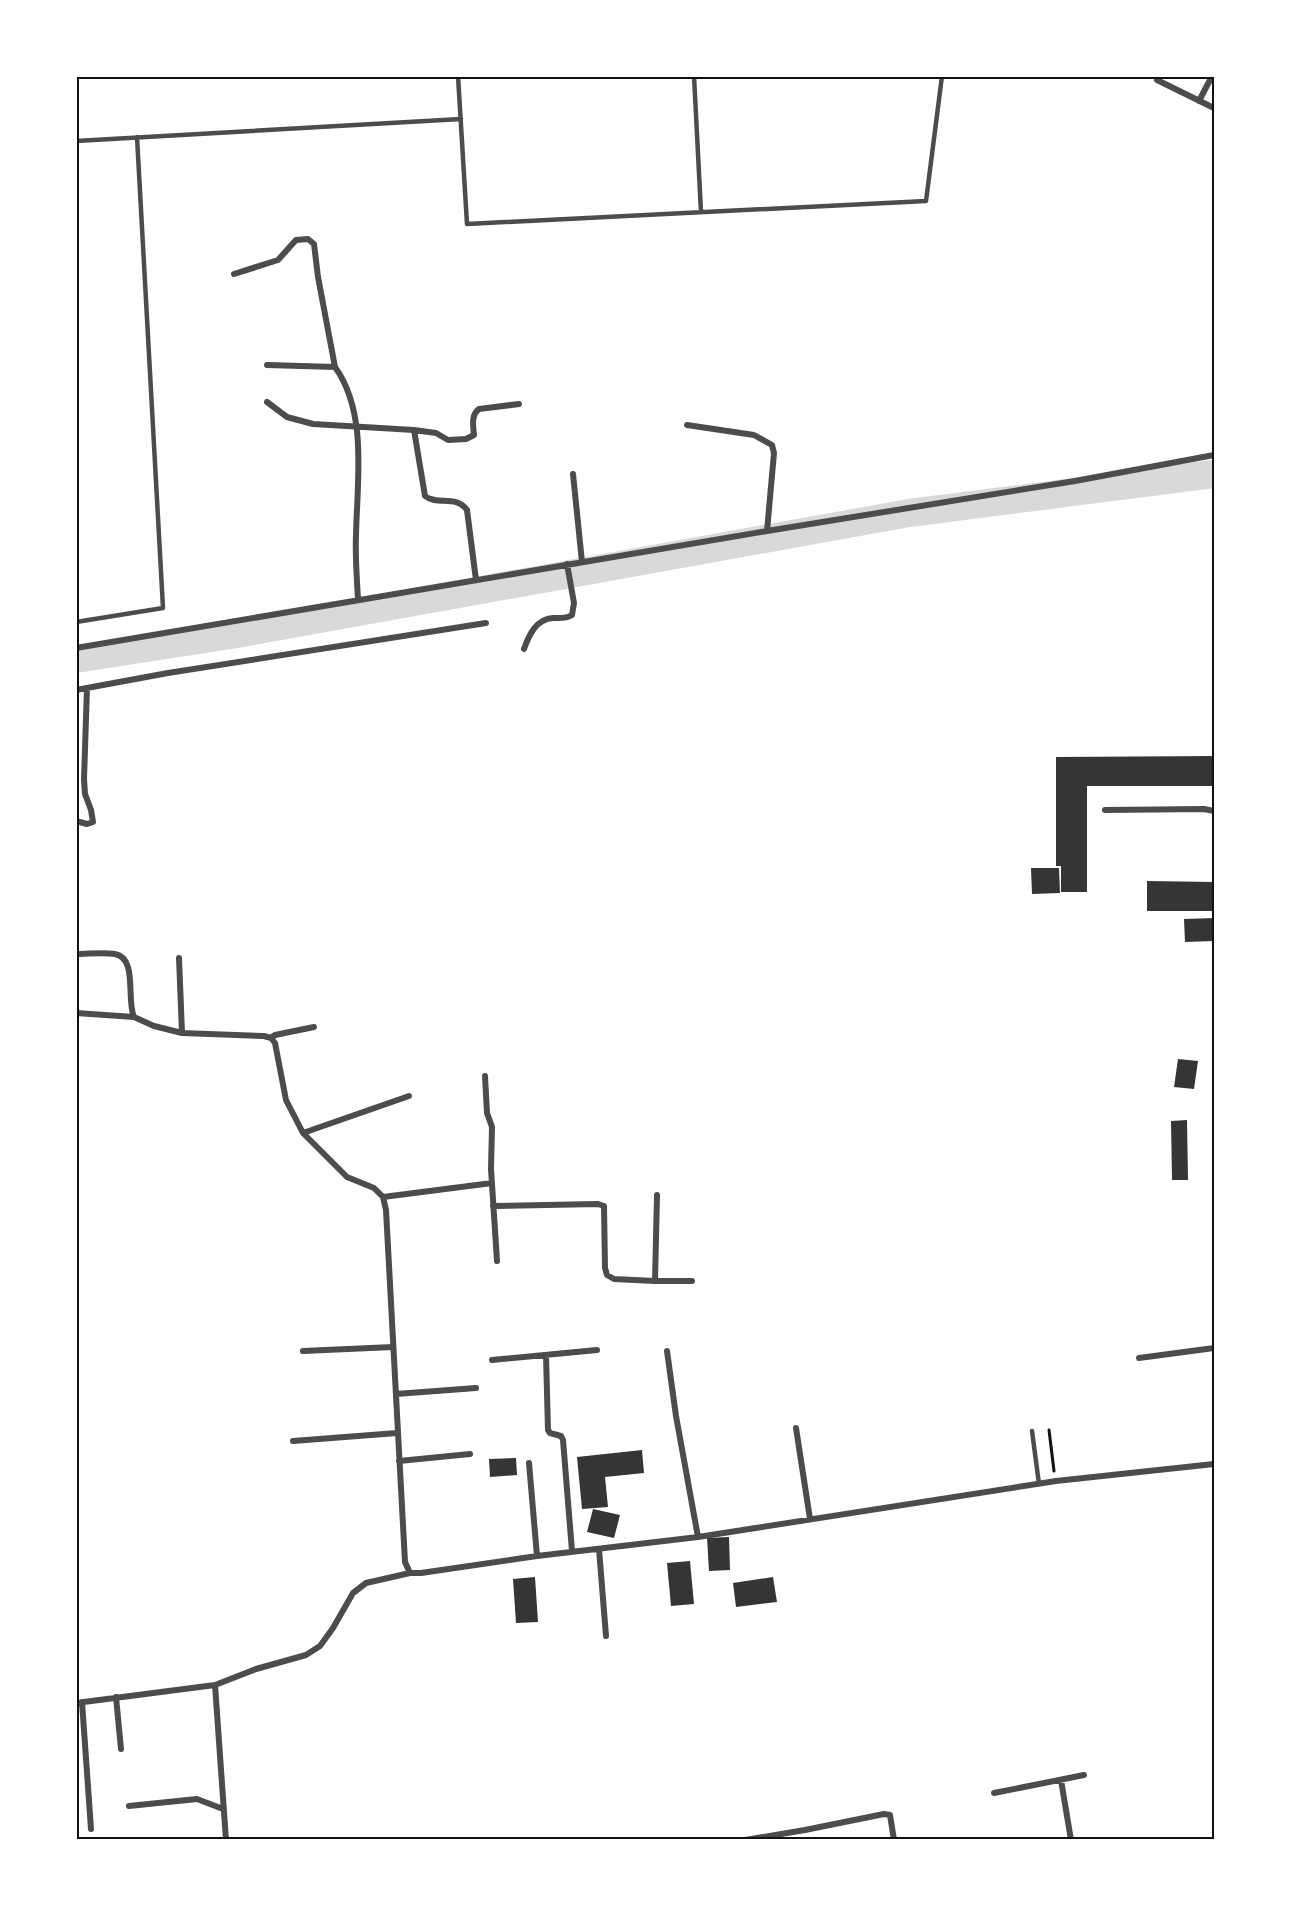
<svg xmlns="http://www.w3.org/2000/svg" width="1291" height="1916" viewBox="0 0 1291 1916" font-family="'Exo 2',sans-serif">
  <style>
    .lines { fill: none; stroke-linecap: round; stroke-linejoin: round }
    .river { stroke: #d9d9d9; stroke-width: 28 }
    .building { fill: #353535 }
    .path { stroke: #111; stroke-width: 3 }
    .service { stroke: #4c4c4c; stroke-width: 4.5 }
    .minor { stroke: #4c4c4c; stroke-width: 6 }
    .neatline { fill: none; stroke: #111; stroke-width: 2 }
  </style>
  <rect width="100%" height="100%" fill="#fff"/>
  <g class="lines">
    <path class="river" d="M76,659L231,635L909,513L1214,474"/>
  </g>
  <path class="building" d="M1214,756V786H1087V892H1061V866H1056V757Z
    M1031,868H1059L1060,893L1032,894Z
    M1147,881L1214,882V911H1147Z
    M1214,918V941L1185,942L1184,919Z
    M1178,1059L1198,1061L1194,1089L1174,1087Z
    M1187,1120L1188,1180H1172L1171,1121Z
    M642,1450L644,1473L605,1477L608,1507L582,1509L577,1457Z
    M516,1458L517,1475L490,1477L489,1459Z
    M593,1509L620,1515L614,1538L587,1532Z
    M729,1537L730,1570L709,1571L707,1538Z
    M690,1561L694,1604L671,1606L667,1563Z
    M535,1577L538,1622L516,1623L513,1579Z
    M773,1577L777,1602L736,1607L733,1583Z"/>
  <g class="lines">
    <path class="path" d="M1049,1430L1054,1471"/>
    <path class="service" d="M458,76L467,224L926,201L942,76
      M694,76L701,212
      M76,141L461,119
      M76,622L163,608L137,137
      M1032,1431L1039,1484"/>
    <path class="minor" d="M1157,80L1214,108
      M1199,101L1212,76
      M234,274L278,260L296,240L308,239L314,244L318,277L335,367C368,413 357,482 356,535C355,557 357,579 358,600
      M267,365L335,367
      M267,402L287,417L313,424L414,430L436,433L448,440L466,439L474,435C473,425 471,415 479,409L519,404
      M687,425L754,435L772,445L774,453L767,531
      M414,430L425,496C437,506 456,494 467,510L476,580
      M573,474L582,562
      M76,648L767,531L1075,481L1214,455
      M524,649C529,635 536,619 553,618C560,618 566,619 572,615L574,603L567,564
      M76,690L168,673L486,623
      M1105,810L1204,809L1214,811
      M76,821L87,824L93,822L91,810L85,794L84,779L87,688
      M76,954C89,954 103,952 115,954C138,958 126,1000 134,1017L154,1026L182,1033L264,1036L271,1038L275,1043L286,1100L303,1133L347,1177L374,1188L383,1197
      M179,958L182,1033
      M76,1013L134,1017
      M271,1038L275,1035L314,1027
      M485,1076L487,1113L492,1127L491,1169L497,1261
      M303,1133L409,1096
      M383,1197L386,1210L405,1562L410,1573
      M383,1197L492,1183
      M493,1206L598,1204L604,1206L605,1268L607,1275L614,1279L655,1281L657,1195
      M655,1281H692
      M303,1351L393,1347
      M667,1351L676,1416L698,1537
      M546,1355L548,1430L550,1433L561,1436L563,1440L572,1551
      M1139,1358L1214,1348
      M492,1360L597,1350
      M396,1394L476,1388
      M796,1428L810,1519
      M293,1441L397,1433
      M399,1461L470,1454
      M529,1463L537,1556
      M599,1549L606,1636
      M215,1685L226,1840
      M116,1697L121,1749
      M82,1702L91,1829
      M76,1703L215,1685L256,1669L306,1655L320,1646L333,1628L353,1593L366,1583L410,1573H421L537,1556L698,1537L1056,1481L1214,1464
      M1061,1780L1071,1840
      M994,1793L1084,1775
      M129,1806L197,1799L223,1809
      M745,1840L805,1830L884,1814L890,1815L894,1840"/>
  </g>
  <rect width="1291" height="1916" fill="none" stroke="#ffffff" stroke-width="156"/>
  <rect x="78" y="78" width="1135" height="1760" class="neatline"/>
</svg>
